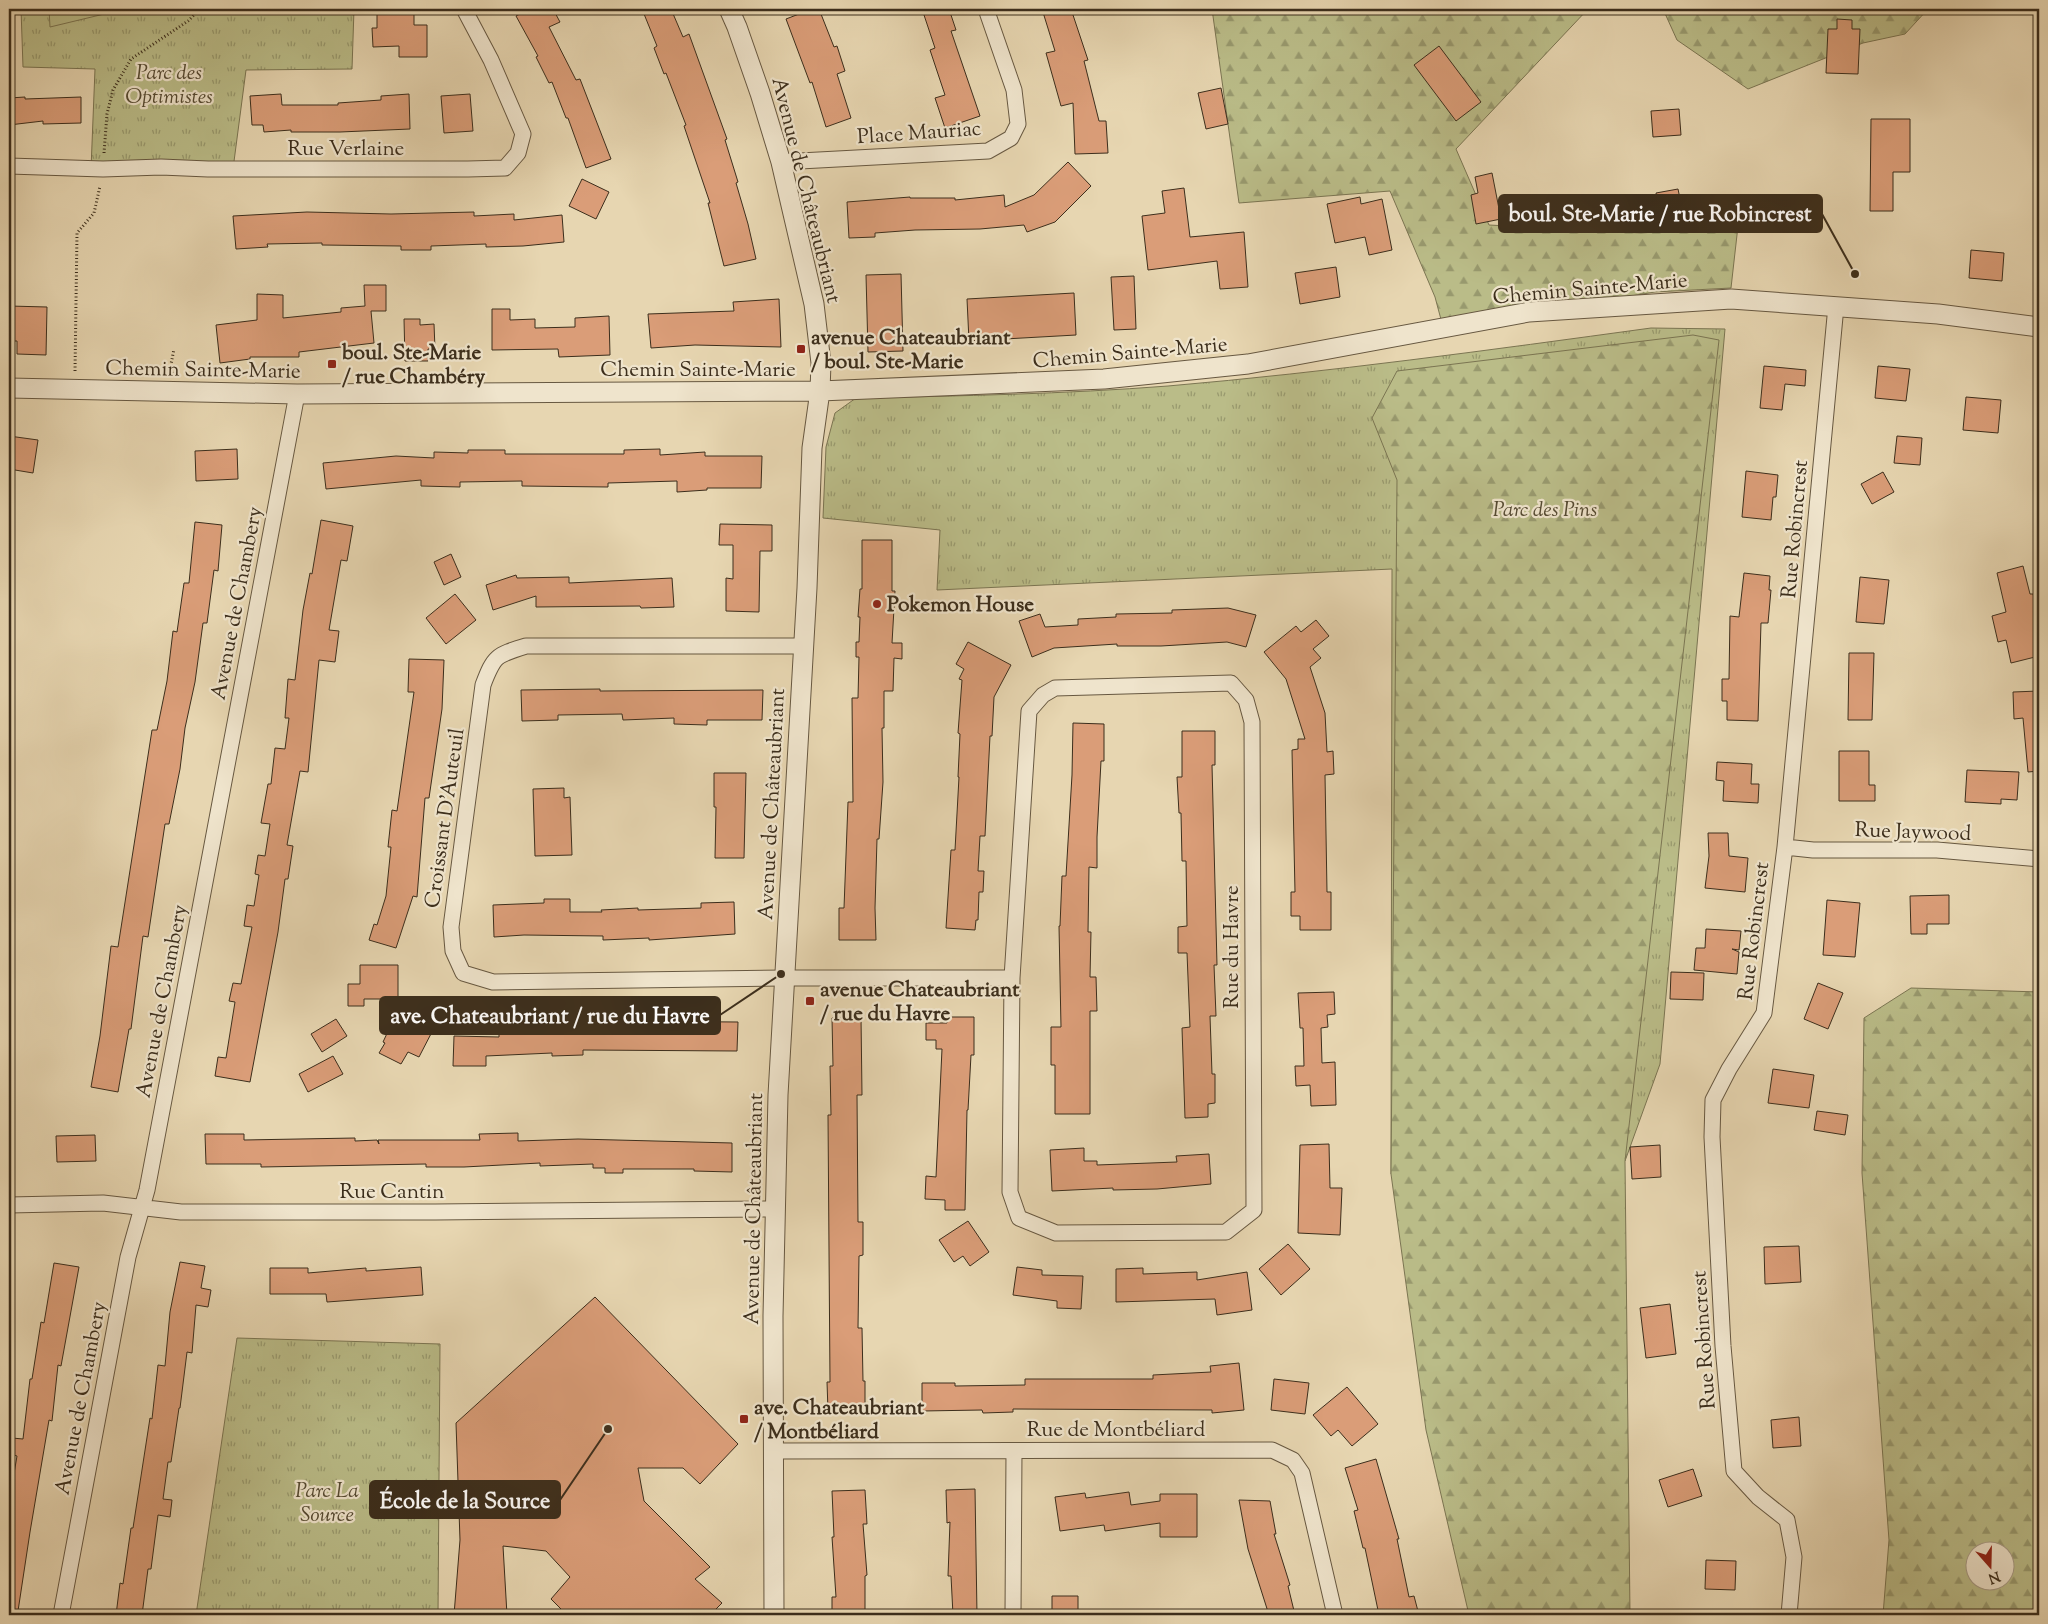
<svg xmlns="http://www.w3.org/2000/svg" width="2048" height="1624" viewBox="0 0 2048 1624" font-family="'Sorts Mill Goudy',serif">
  <style>
    .grass { fill: url(#grass-tufts); stroke: #7b7552 }
    .forest { fill: url(#forest-firs); stroke: #7b7552; fill-rule: evenodd }
    .pitch { fill: #babc88; stroke: #7b7552 }
    .building { fill: #da9d78; stroke: #3c2e1c }
    .lines { fill: none; stroke-linecap: round; stroke-linejoin: round }
    .minor-casing { stroke: #675841; stroke-width: 17 }
    .tertiary-casing { stroke: #675841; stroke-width: 21 }
    .path { stroke: #3c2e1c; stroke-width: 3; stroke-dasharray: 1 2.5; stroke-linecap: butt }
    .minor { stroke: #efe4cc; stroke-width: 15 }
    .tertiary { stroke: #efe4cc; stroke-width: 19 }
    .poi-dot { fill: #8f2418; stroke: #efe4cc; stroke-width: 2 }
    .labels { text-anchor: middle; stroke-width: 4.5; stroke-linejoin: round; paint-order: stroke }
    .park-label { font-size: 21px; font-style: italic; fill: #554a32; stroke: #efe4cc }
    .street-label { font-size: 21px; fill: #3c2e1c; stroke: #efe4cc }
    .poi-label { font-size: 21px; font-weight: bold; fill: #3c2e1c; stroke: #efe4cc; text-anchor: start }
    .leader { fill: none; stroke: #3c2e1c; stroke-width: 2 }
    .callout-dot { fill: #3c2e1c; stroke: #efe4cc; stroke-width: 2 }
    .callout { fill: #3c2e1c; stroke: #3c2e1c; stroke-width: 2 }
    .callout-label { font-size: 22px; text-anchor: middle; font-weight: bold; fill: #fff }
  </style>
  <defs>
    <pattern id="grass-tufts" width="24" height="20" patternUnits="userSpaceOnUse" patternTransform="scale(1.25)"><rect width="24" height="20" fill="#babc88"/><path d="M3 7l-1-3M5 7V3M7 7l1-3M15 17l-1-3M17 17v-4M19 17l1-3" fill="none" stroke="#98996e"/></pattern>
    <pattern id="forest-firs" width="22" height="20" patternUnits="userSpaceOnUse" patternTransform="scale(1.25)"><rect width="22" height="20" fill="#babc88"/><path d="M5 1l3.5 6h-7zM16 11l3.5 6h-7z" fill="#98996e"/></pattern>
  </defs>
  <rect width="100%" height="100%" fill="#e7d6b1"/>
  <filter id="stains"><feTurbulence type="fractalNoise" baseFrequency=".004" numOctaves="4"/><feColorMatrix values="0 0 0 0 .2 0 0 0 0 .09 0 0 0 0 .02 0 0 0 .5 -.17"/></filter>
  <radialGradient id="worn" r=".72"><stop offset=".6" stop-color="#630" stop-opacity="0"/><stop offset="1" stop-color="#630" stop-opacity=".3"/></radialGradient>
  <path class="grass" d="M21,9H354L352,69L246,70L233,169H91L95,69L23,67Z
    M1651,328L1725,329L1660,1064L1625,1161L1391,1174L1392,569L937,590L940,530L823,518L826,447L835,413L856,398C960,396 1065,394 1168,386C1330,372 1490,350 1651,328Z
    M237,1338L440,1344L438,1615H196Z"/>
  <path class="forest" d="M1212,9H1588L1456,149L1489,225L1641,233L1738,226L1731,288L1655,292L1443,327L1435,297L1390,191L1239,203Z
    M1663,9H1928L1905,34L1863,43L1748,89L1677,40Z
    M1693,335L1719,340L1625,1161L1630,1615H1469L1426,1430L1391,1174L1397,480L1372,418L1397,371Z
    M1911,988L2039,992V1615H1883L1889,1540L1862,1173L1864,1018ZM1976,1552H2006V1582H1976Z"/>
  <path class="pitch" d="M49,9H125L50,27Z"/>
  <path class="building" d="M377,9H414V25H427V57H399V46L373,47L372,28H377Z
    M529,9H553L560,22L549,27L576,80L580,79L611,159L586,168L568,118H566L552,82L549,83L536,57L538,56L516,16Z
    M642,9H671L683,37L689,34L727,139L725,140L738,182L736,183L748,224L756,259L724,266L708,203H710L684,126L686,125L666,73L664,74L654,48L657,46Z
    M812,9H819L834,47L837,46L845,71L837,74L851,118L826,127L812,82L810,83L786,19Z
    M922,9H949L956,30L951,31L980,116L945,128L935,98L945,95L930,50L935,48Z
    M1042,9H1071L1088,60L1084,61L1099,121H1106L1108,153L1075,154L1073,103L1061,106L1046,53L1055,51Z
    M1837,19L1852,20V29H1860L1858,74L1826,73L1828,29H1837Z
    M1439,46L1481,102L1456,121L1414,65Z
    M1221,88L1228,124L1206,129L1198,93Z
    M281,94L282,105H338V103L381,100V96L409,94L410,129L340,132H291V130L264,132L263,125H252L250,96Z
    M470,94L473,131L444,133L441,96Z
    M25,97V99L81,97V123L43,124V121L9,125V98Z
    M1679,109L1681,135L1653,137L1651,111Z
    M1871,119H1910V172H1893V211H1870Z
    M1068,162L1091,186L1055,222L1027,232L1024,225L980,229L915,230L875,233V237L849,238L847,202L910,197V198H955V200L1004,195L1005,207L1034,195Z
    M1492,173L1501,219L1476,224L1471,195L1478,193L1475,177Z
    M582,179L609,192L596,219L569,206Z
    M1184,188L1190,237L1244,232L1248,287L1220,289L1217,261L1148,270L1142,216L1165,213L1162,191Z
    M1678,189L1683,213L1660,218L1656,193Z
    M1360,197L1361,204L1382,199L1392,250L1369,255L1365,237L1335,243L1327,204Z
    M307,212L391,214L474,212V216L514,214V220L562,215L564,242L523,246L486,247V244L431,246V250H401V246L322,245V243L267,244L268,247L236,249L233,216Z
    M1971,250L2004,253L2002,281L1969,278Z
    M1336,267L1340,297L1300,304L1295,273Z
    M901,274L903,351L868,352L866,275Z
    M1134,276L1136,329L1114,330L1111,277Z
    M364,285H386V311H371L374,343L299,352V357H250V359L220,363L216,325L257,320V294L283,295V318L341,312V308L365,306Z
    M1074,293L1076,335L969,341L967,299Z
    M779,299L781,347L695,345L651,348L648,314L734,311L733,302Z
    M9,306L47,307L46,355L17,354V341H9Z
    M492,309H510V320L535,319V328L575,327V318L609,316L610,355L559,357L558,349L492,350Z
    M404,319H420V325L434,324L435,349H428V361H405Z
    M1764,366L1806,370L1805,386L1785,384L1782,410L1760,408Z
    M1878,366L1910,369L1906,401L1875,398Z
    M1966,397L2001,400L1998,433L1963,430Z
    M9,436L38,440L33,473L9,469Z
    M1897,436L1922,438L1920,465L1894,463Z
    M237,449L238,479L196,481L195,451Z
    M660,449V455L705,452V456H762L761,488H707V490L677,492V481L608,483V487L522,486V481L460,482V487L421,486V480L326,489L323,463L396,456L434,458V452L468,453V450H505V454H624V450Z
    M1746,471L1778,475L1776,497H1773L1771,520L1742,517Z
    M1883,472L1894,492L1872,504L1861,484Z
    M321,520L353,526L347,561L341,560L329,630L339,631L335,662L319,660L308,772L300,771L287,845L293,846L288,879H285L278,932L250,1082L215,1076L218,1057L226,1058L235,1002L229,1001L233,983L241,984L252,927L244,926L247,905L254,906L259,875L255,874L258,855L265,856L270,824L261,823L268,784H271L275,748L285,749L289,718H285L288,679L295,680L303,610L310,573L312,574Z
    M195,522L222,525L218,571L214,570L207,623H203L195,682L185,728L180,769L169,824H165L148,937L143,936L131,1029H129L118,1092L91,1087L100,1036L111,946L118,947L152,730H157L167,681L173,631L177,632L184,583H189Z
    M720,524L772,525V551H760L759,612L726,611V578L733,579V545H719Z
    M862,540H892V591H895L892,643H902V659L894,658L893,691H884V728H882L883,782L879,839H877L875,908L876,940H839V908H844L848,802H853L852,698H858L859,657H856V642H859L860,617H858L860,589H862Z
    M451,554L461,577L444,585L434,562Z
    M2023,566L2030,594H2033L2039,618V656L2011,663L2006,640L1998,642L1992,616L2006,612L1997,573Z
    M1744,573L1770,576L1769,590H1771L1768,623H1761L1758,721L1727,720V701H1722V679H1729L1730,616L1739,617Z
    M516,575L517,578L569,577V583L672,578L674,607L641,608L640,606L536,607V596L493,610L486,585Z
    M1860,577L1889,580L1884,624L1856,622Z
    M455,594L476,620L446,644L426,618Z
    M1228,608L1256,615L1246,647L1227,642L1161,646H1117V644L1054,648L1032,657L1019,621L1040,614L1045,627L1078,625V619L1116,617V614L1172,613V610Z
    M1316,620L1329,636L1313,649L1321,658L1310,667L1325,713L1327,752L1333,751L1334,774L1325,775L1327,892H1331V930H1300V916H1291V892H1295L1292,750L1298,749V739H1305L1286,679L1264,652L1296,626L1301,632Z
    M968,642L1011,665L994,697L992,736H990L985,836H980L978,871H984L983,892H979L978,920H976L975,930L946,928L951,850H955L959,777H958L960,734L958,733L962,680L959,679L964,669L956,664Z
    M1849,653H1874L1872,720H1848Z
    M409,659L444,660L442,709L429,798H425L417,897L413,896L396,948L369,940L374,924L377,925L386,896L391,847H388L392,810L397,811L414,692H408Z
    M600,689V691L763,690L762,720H707V725L674,724V718L623,720L622,714L558,715V720L522,721L521,690Z
    M2039,691V771L2028,772L2023,718L2014,719L2013,692Z
    M1073,723L1104,724V761H1101L1097,837V868L1089,867L1088,932H1091L1090,977H1096L1097,1011H1090V1114H1055V1065H1051V1027H1061L1059,926H1060L1062,876H1066L1072,775Z
    M1182,731H1215V765H1212L1217,965H1214L1216,1016H1210L1212,1074H1215V1103L1208,1104V1117L1185,1118L1182,1028L1190,1027L1187,953H1178V927L1187,926L1186,861H1182L1181,813H1179L1177,777H1182Z
    M1839,751H1869V785H1875V801H1839Z
    M1717,762L1752,764L1751,784H1759L1758,803L1723,801L1724,781L1716,780Z
    M1967,770L2019,772L2017,800L2001,799V804L1965,802Z
    M714,773H746L744,858H715L716,807H714Z
    M564,788V798L570,797L572,855L535,856L533,789Z
    M1708,833H1728L1729,856L1748,858L1745,892L1705,888L1709,856Z
    M1949,895V924H1927V934H1911L1910,896Z
    M544,899H570V912H602L601,910L638,908V910L701,908V903L734,902L735,934L649,940V938L603,940V936L524,935L494,937L493,905L544,903Z
    M1827,900L1860,903L1855,957L1823,955Z
    M1706,929L1741,931L1739,950L1732,949L1739,952L1737,974L1694,970L1696,948H1705Z
    M360,965H398V999H364V1006H348V984H360Z
    M1671,972L1704,973L1703,1000L1670,999Z
    M1818,983L1843,993L1828,1029L1804,1019Z
    M1334,992L1335,1014L1327,1015L1328,1027L1321,1028L1322,1063L1335,1062L1336,1105L1311,1106L1310,1085L1296,1086L1295,1066H1304L1303,1028H1300L1298,993Z
    M398,1010L434,1028L419,1057L408,1052L401,1064L379,1053L385,1043L383,1042Z
    M861,1017L862,1095H857L858,1222H863V1255L859,1256L858,1328H862L863,1381H865V1410L828,1411L827,1382H830L828,1115H831L830,1066H833L832,1018Z
    M947,1017H974V1055H971L968,1110H967L965,1210H945V1200L925,1199L926,1176L936,1177L942,1049H936V1040H926V1023H947Z
    M336,1019L347,1036L322,1052L311,1034Z
    M602,1021L738,1022L737,1051L583,1050V1055L552,1056V1053L486,1056V1066H453L454,1036L499,1037V1023L529,1022V1025Z
    M333,1056L343,1074L308,1092L299,1074Z
    M1773,1069L1814,1075L1809,1108L1768,1103Z
    M1817,1111L1848,1115L1845,1135L1814,1130Z
    M518,1133V1141L578,1139L732,1143V1172L694,1171V1169H623V1173H605V1168H593V1164L540,1166V1163L464,1167H426V1164L261,1167V1164H206L205,1134H244V1140L355,1138V1141L377,1140L379,1144L378,1140H480L479,1134Z
    M95,1135L96,1161L57,1162L56,1136Z
    M1329,1144L1330,1188H1342L1340,1235L1298,1233L1300,1145Z
    M1660,1145L1661,1177L1632,1179L1630,1147Z
    M1084,1148V1161H1097V1165L1177,1162L1176,1156L1209,1154L1211,1184L1157,1189L1113,1190V1188L1052,1191L1050,1150Z
    M968,1221L989,1252L970,1266L963,1256L954,1262L939,1240Z
    M1288,1244L1310,1269L1281,1295L1259,1269Z
    M1799,1246L1801,1282L1765,1284L1764,1247Z
    M180,1262L205,1266L201,1288L211,1290L208,1307L196,1305L192,1353L187,1352L180,1408H179L171,1462H168L163,1499L172,1500L170,1517L158,1515L151,1569H148L142,1615H116L120,1583L123,1584L131,1528H133L150,1418L152,1419L158,1365L165,1366L170,1312Z
    M54,1263L79,1267L61,1366L58,1365L52,1421L49,1420L30,1532L18,1611L9,1610V1503L17,1456L10,1454L12,1438L23,1439L30,1379H32L41,1322L44,1323Z
    M421,1267L423,1295L327,1302L326,1294H270V1268H308V1273L366,1268V1271Z
    M1017,1267L1042,1270V1275L1083,1276L1081,1309L1057,1308V1301L1013,1295Z
    M1143,1268V1274L1197,1272V1280L1247,1272L1252,1310L1217,1315L1215,1299L1116,1302V1269Z
    M595,1297L738,1444L700,1484L683,1468H638L644,1501L710,1567L695,1579L722,1603L710,1615H567L551,1599L570,1577L546,1551L503,1546L507,1615H454L460,1540L456,1423Z
    M1670,1304L1676,1354L1646,1358L1640,1308Z
    M1239,1363L1244,1410L1212,1413V1410L1013,1409V1412L983,1413L982,1410L922,1411V1383H955V1386L1025,1385V1379H1153V1375L1211,1372L1210,1366Z
    M1274,1379L1309,1383L1305,1414L1271,1410Z
    M1347,1387L1378,1424L1352,1446L1338,1430L1331,1436L1313,1415Z
    M1799,1417L1801,1446L1773,1448L1771,1420Z
    M1376,1459L1399,1539H1397L1409,1597L1414,1596L1419,1615H1379L1365,1548H1363L1354,1511L1358,1510L1345,1468Z
    M1693,1469L1702,1496L1668,1507L1659,1480Z
    M975,1489L977,1615H953L951,1576H948L950,1522L947,1523L946,1490Z
    M865,1490L867,1524H863L867,1575L865,1576V1615H832V1597H836L832,1537H834L832,1491Z
    M1129,1492L1131,1505L1160,1501V1494H1197V1537H1160V1523L1105,1531L1104,1525L1060,1531L1055,1497L1085,1493L1086,1498Z
    M1239,1500L1270,1501L1276,1534H1274L1290,1585L1288,1586L1295,1615H1269L1248,1549Z
    M1706,1560L1736,1561L1735,1590L1705,1589Z
    M1052,1596H1078V1615H1052Z"/>
  <g class="lines">
    <g class="minor-casing">
      <path id="minor" d="M781,162L988,151L1011,138L1018,124L1014,90L986,9
        M9,166L103,169L161,167L208,169H468L505,168L518,153L523,134L491,60L464,9
        M803,646H526C496,655 494,656 483,685L451,927L453,951L463,973L493,982L784,978H1012L1029,711L1043,695L1055,688L1231,683L1246,700L1252,722L1254,1210L1226,1232L1056,1233L1019,1218L1010,1192L1012,978
        M1785,847L1813,850H1937L2039,859
        M9,1205L103,1203L181,1212H435L775,1209
        M775,1451L1272,1450L1293,1460L1302,1473L1335,1615
        M61,1615L128,1257L147,1190L297,394
        M1013,1615L1014,1451
        M1789,1615L1794,1557L1787,1520L1758,1497L1734,1471L1723,1346L1712,1137L1713,1100L1729,1069L1764,1013L1785,847L1836,306"/>
    </g>
    <g class="tertiary-casing">
      <path id="tertiary" d="M729,9L737,27L760,93L781,162L814,304L821,363L820,391L812,448L807,588L778,1095L773,1316L774,1615
        M9,388L297,394L820,391L1104,379L1248,364L1529,312L1731,299L1938,314L2039,327"/>
    </g>
    <path class="path" d="M104,153L107,114L113,90L131,59L188,21L200,9
      M75,371L77,233L94,213L100,186
      M172,373L171,364L174,349"/>
    <use href="#minor" class="minor"/>
    <use href="#tertiary" class="tertiary"/>
  </g>
  <g class="poi-dot">
    <rect x="796" y="344" width="10" height="10" rx="2.5"/>
    <rect x="327" y="359" width="10" height="10" rx="2.5"/>
    <circle cx="877" cy="604" r="5"/>
    <rect x="805" y="996" width="10" height="10" rx="2.5"/>
    <rect x="739" y="1414" width="10" height="10" rx="2.5"/>
  </g>
  <g class="labels">
    <g class="park-label">
      <text x="169" y="79">Parc des<tspan x="169" dy="24">Optimistes</tspan></text>
      <text x="1545" y="516">Parc des Pins</text>
      <text x="327" y="1497">Parc La<tspan x="327" dy="24">Source</tspan></text>
    </g>
    <g class="street-label">
      <text transform="translate(919 132) rotate(-4)" y="7">Place Mauriac</text>
      <text x="346" y="155">Rue Verlaine</text>
      <text transform="translate(807 190) rotate(76)" y="7">Avenue de Châteaubriant</text>
      <text transform="translate(1590 288) rotate(-5)" y="7">Chemin Sainte-Marie</text>
      <text transform="translate(1130 352) rotate(-5)" y="7">Chemin Sainte-Marie</text>
      <text transform="translate(203 369) rotate(1)" y="7">Chemin Sainte-Marie</text>
      <text x="698" y="376">Chemin Sainte-Marie</text>
      <text transform="translate(1794 529) rotate(-85)" y="7">Rue Robincrest</text>
      <text transform="translate(236 603) rotate(-79)" y="7">Avenue de Chambery</text>
      <text transform="translate(771 804) rotate(-87)" y="7">Avenue de Châteaubriant</text>
      <text transform="translate(444 818) rotate(-82)" y="7">Croissant D'Auteuil</text>
      <text transform="translate(1913 831) rotate(2)" y="7">Rue Jaywood</text>
      <text transform="translate(1753 931) rotate(-83)" y="7">Rue Robincrest</text>
      <text transform="translate(1231 947) rotate(-90)" y="7">Rue du Havre</text>
      <text transform="translate(161 1001) rotate(-79)" y="7">Avenue de Chambery</text>
      <text x="392" y="1198">Rue Cantin</text>
      <text transform="translate(753 1209) rotate(-89)" y="7">Avenue de Châteaubriant</text>
      <text transform="translate(1703 1340) rotate(-94)" y="7">Rue Robincrest</text>
      <text transform="translate(80 1398) rotate(-79)" y="7">Avenue de Chambery</text>
      <text x="1116" y="1436">Rue de Montbéliard</text>
    </g>
    <g class="poi-label">
      <text x="811" y="344">avenue Chateaubriant<tspan x="811" dy="24">/ boul. Ste-Marie</tspan></text>
      <text x="342" y="359">boul. Ste-Marie<tspan x="342" dy="24">/ rue Chambéry</tspan></text>
      <text x="887" y="611">Pokemon House</text>
      <text x="820" y="996">avenue Chateaubriant<tspan x="820" dy="24">/ rue du Havre</tspan></text>
      <text x="754" y="1414">ave. Chateaubriant<tspan x="754" dy="24">/ Montbéliard</tspan></text>
    </g>
  </g>
  <path class="leader" d="M1855 274L1822 214M781 974L720 1015M608 1429L560 1500"/>
  <g class="callout-dot">
    <circle cx="1855" cy="274" r="5"/>
    <circle cx="781" cy="974" r="5"/>
    <circle cx="608" cy="1429" r="5"/>
  </g>
  <g class="callout">
    <rect x="1499" y="195" width="323" height="37" rx="5"/>
    <rect x="380" y="997" width="340" height="37" rx="5"/>
    <rect x="370" y="1481" width="190" height="37" rx="5"/>
  </g>
  <g class="callout-label">
    <text x="1660" y="221">boul. Ste-Marie / rue Robincrest</text>
    <text x="550" y="1023">ave. Chateaubriant / rue du Havre</text>
    <text x="465" y="1508">École de la Source</text>
  </g>
  <rect width="2048" height="1624" fill="none" stroke="#e7d6b1" stroke-width="30"/>
  <rect x="10" y="10" width="2028" height="1604" fill="none" stroke="#3c2e1c" stroke-width="2.5"/>
  <rect x="15" y="15" width="2018" height="1594" fill="none" stroke="#3c2e1c"/>
  <g transform="translate(1990 1566) rotate(160)"><circle r="24" fill="#efe4cc" stroke="#a79b86"/>
  <path d="M0-4L9 19L0 12L-9 19Z" fill="#8f2418"/>
  <text y="-8" font-size="14" font-weight="bold" text-anchor="middle" fill="#3c2e1c">N</text>
  </g>
  <rect width="100%" height="100%" filter="url(#stains)"/>
  <rect width="100%" height="100%" fill="url(#worn)"/>
</svg>
